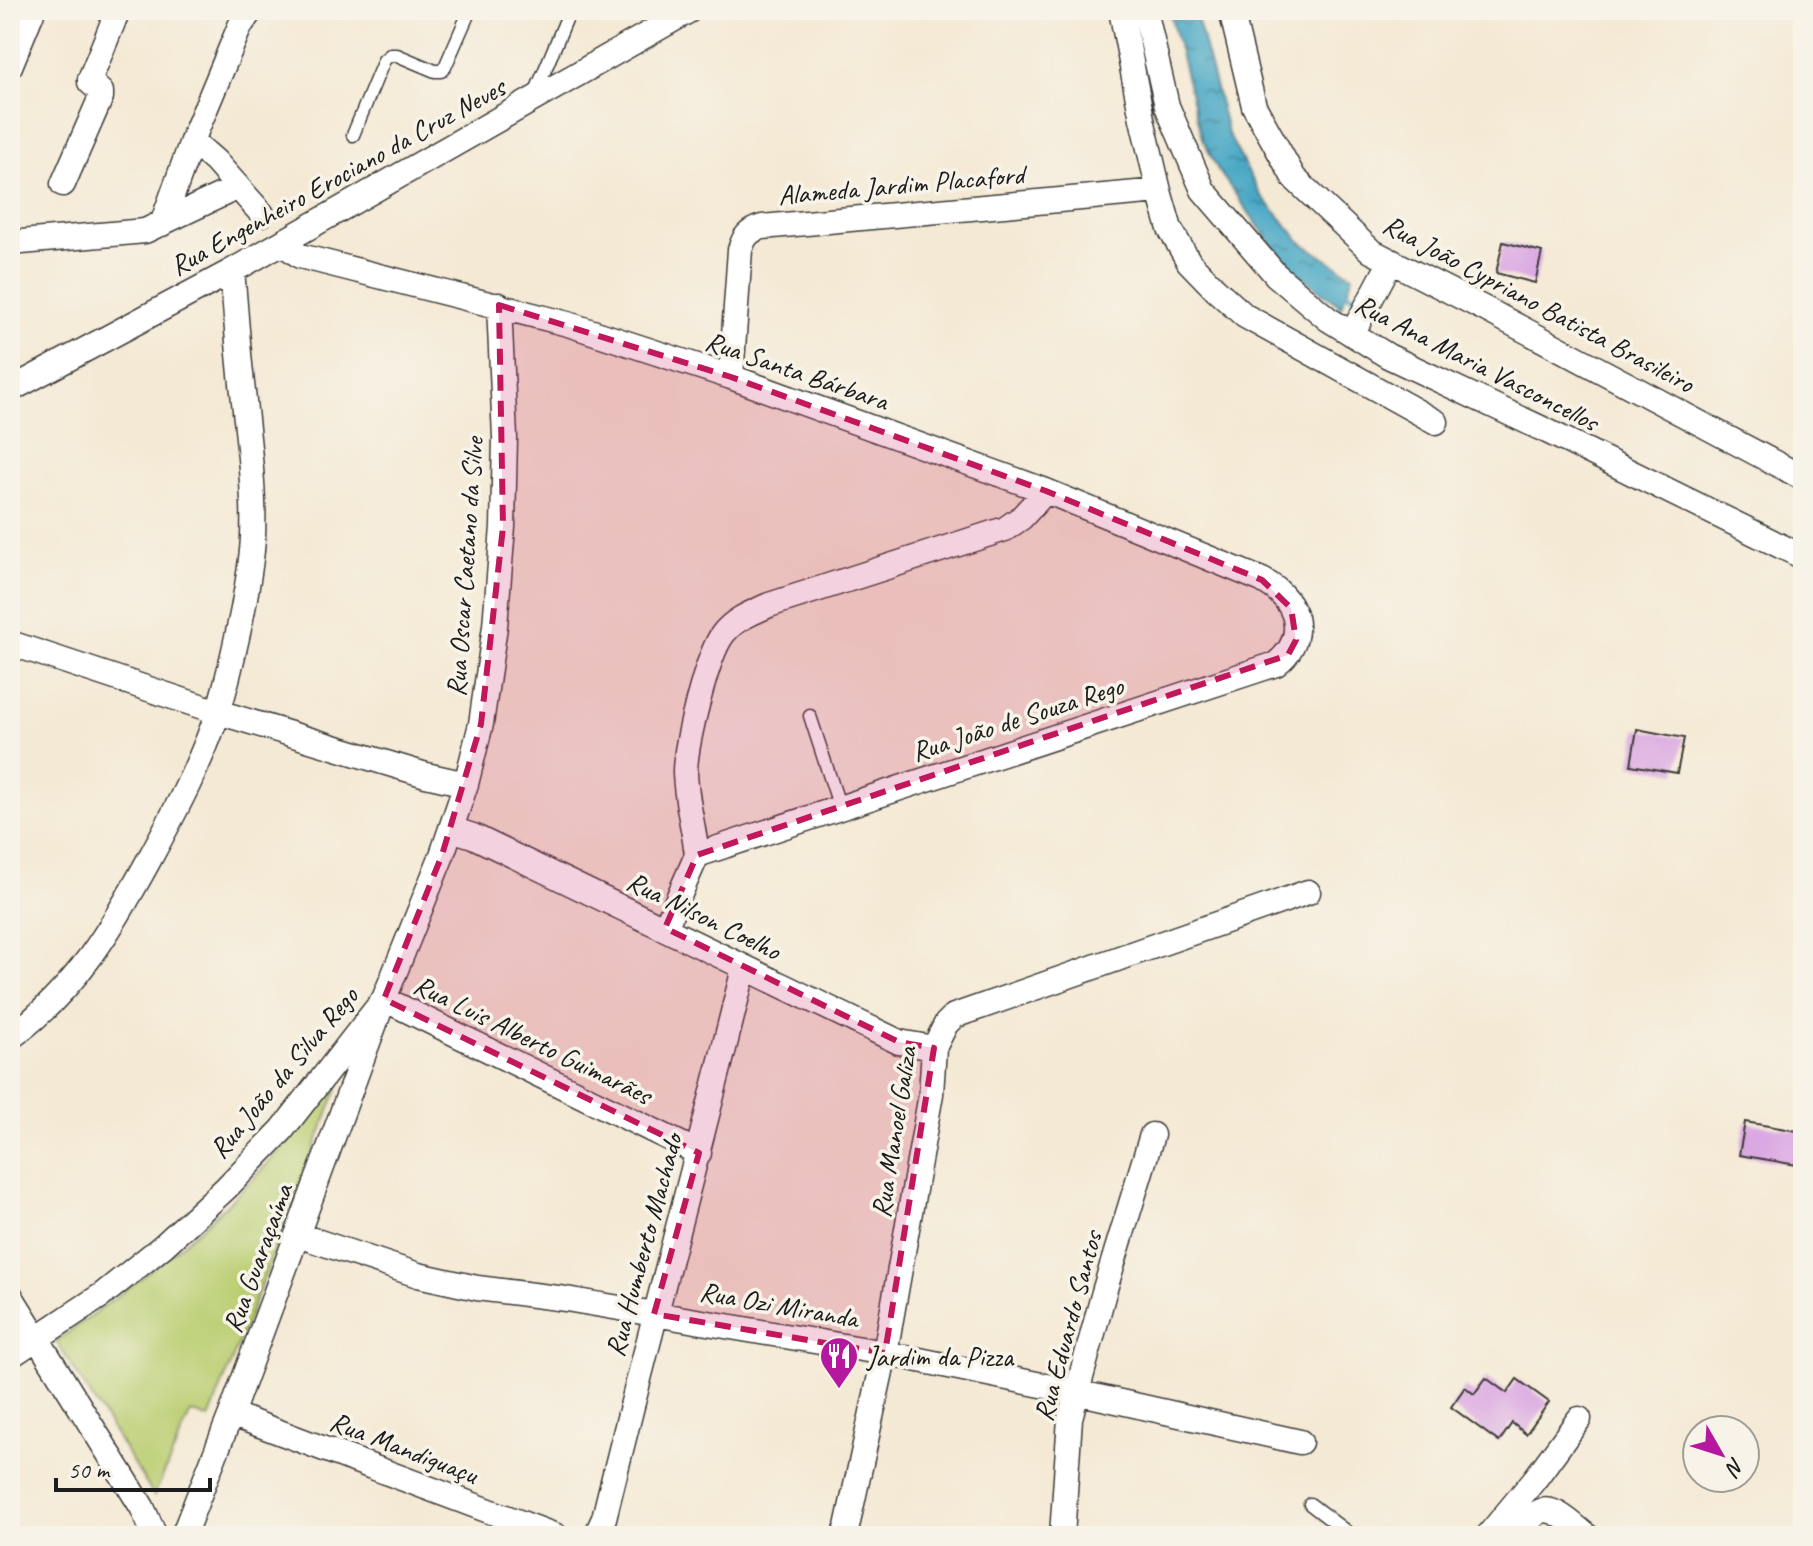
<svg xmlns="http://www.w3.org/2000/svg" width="1813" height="1546" viewBox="0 0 1813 1546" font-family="Caveat,sans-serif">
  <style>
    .park { fill: #bace71; stroke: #6b7546; stroke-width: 2 }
    .water { fill: url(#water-ripples); stroke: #316270; stroke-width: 2 }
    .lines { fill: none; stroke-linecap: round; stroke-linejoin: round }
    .stream { stroke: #46a7c5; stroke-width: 6 }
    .building { fill: #d79fe1 }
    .lane-casing { stroke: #3c3b38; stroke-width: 15 }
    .street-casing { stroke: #3c3b38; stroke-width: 27 }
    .lane { stroke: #fff; stroke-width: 12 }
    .street { stroke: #fff; stroke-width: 24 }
    .marked { fill: #c2185b; fill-opacity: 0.2; stroke: #c2185b; stroke-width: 6; stroke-dasharray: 16 10; stroke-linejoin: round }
    .labels { text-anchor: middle; stroke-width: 7; stroke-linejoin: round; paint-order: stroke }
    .street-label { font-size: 28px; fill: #1c1c1c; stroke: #f7f3e8 }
    .poi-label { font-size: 28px; fill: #1c1c1c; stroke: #f7f3e8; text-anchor: start }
  </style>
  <defs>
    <pattern id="water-ripples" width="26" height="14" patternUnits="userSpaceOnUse" patternTransform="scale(2)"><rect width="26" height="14" fill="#46a7c5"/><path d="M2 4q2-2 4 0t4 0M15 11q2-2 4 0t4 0" fill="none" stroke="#3a879f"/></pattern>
  </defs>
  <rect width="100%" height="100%" fill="#f7f3e8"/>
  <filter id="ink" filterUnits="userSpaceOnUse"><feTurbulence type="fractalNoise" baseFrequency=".0125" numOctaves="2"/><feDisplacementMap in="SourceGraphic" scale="16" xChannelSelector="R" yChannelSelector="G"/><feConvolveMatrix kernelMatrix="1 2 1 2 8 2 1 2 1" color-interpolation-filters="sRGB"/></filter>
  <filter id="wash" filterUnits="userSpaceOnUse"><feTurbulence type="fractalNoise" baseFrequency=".006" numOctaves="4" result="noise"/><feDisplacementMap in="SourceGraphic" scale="32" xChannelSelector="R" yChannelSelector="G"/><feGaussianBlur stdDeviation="1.8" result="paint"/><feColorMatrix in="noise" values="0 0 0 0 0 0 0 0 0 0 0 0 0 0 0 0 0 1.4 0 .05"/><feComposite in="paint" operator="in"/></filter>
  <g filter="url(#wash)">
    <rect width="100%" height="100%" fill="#f4e9d4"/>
    <path class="park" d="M346,1067L209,1419L191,1412L154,1496L56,1341C134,1287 208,1227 273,1158C299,1130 322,1097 346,1067Z"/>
    <path class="water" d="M1169,10H1195L1228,134L1260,194L1302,243L1353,276L1341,307L1286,264L1218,170L1202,138Z"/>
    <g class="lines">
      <path class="stream" d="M1340,289L1361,301"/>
    </g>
    <g id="blocks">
      <path class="building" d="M1503,242L1542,252L1535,283L1496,273Z
        M1637,729L1684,738L1677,773L1631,765Z
        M1745,1122L1803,1132V1166L1739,1155Z
        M1486,1378L1507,1393L1517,1379L1549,1402L1526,1434L1512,1423L1499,1442L1451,1407L1465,1387L1474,1394Z"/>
    </g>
  </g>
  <g filter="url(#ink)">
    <use href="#blocks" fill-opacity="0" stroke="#3c3b38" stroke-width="2"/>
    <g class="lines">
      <g class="lane-casing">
        <path id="lane" d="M534,96L570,10
          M353,135L384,60L390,55H397L435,71H441L445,67L470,10
          M810,716L840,808
          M1310,1504L1352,1536"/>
      </g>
      <g class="street-casing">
        <path id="street" d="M1121,10L1142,119L1159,191L1170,229L1189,262L1216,290L1245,316L1436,422
          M1145,10L1167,106L1203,190L1276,275L1328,319L1388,356L1549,432L1803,557
          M1231,10L1254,106L1294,178L1371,251L1485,309L1803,478
          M10,66L33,10
          M192,141L215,161L262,214
          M63,184L101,97V92L90,82V79L118,10
          M162,224L192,141L240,26L251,10
          M10,243L145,231L238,187
          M282,243L300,256L568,324L731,377L1046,491L1262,580C1267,583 1274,587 1278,591C1303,614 1302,644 1276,664L697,855L665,928
          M1352,334L1391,261
          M731,377L740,250C744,237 748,231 762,227L1159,191
          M10,390L232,271L690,10
          M10,643L218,712L426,775L466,784
          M451,829L473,836L899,1042L934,1048
          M697,855C694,827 685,798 685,770C686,743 707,655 723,634C734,619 752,613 769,605L1005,529L1021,518L1046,491
          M10,1038C77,988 111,930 150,858C176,810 202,761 219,709C229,676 236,643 243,609C247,586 252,561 253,537C255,489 248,440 243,392C238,352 236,312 232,271
          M298,1235L418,1275L477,1288L566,1299L885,1353L1076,1392L1300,1442
          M10,1295L142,1507L155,1536
          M10,1356L102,1295L163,1246L226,1188L282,1130L384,999L442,855L466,784L481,724L495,626L503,527L505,438L499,305
          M231,1414L556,1536
          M183,1536L231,1414L384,999L699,1153
          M596,1536L604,1518C649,1334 699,1152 744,968
          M845,1536L885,1353L931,1094L934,1048L946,1024L954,1016L1308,892
          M1062,1536L1070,1418L1104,1292L1152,1135
          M1488,1536L1535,1479L1579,1419
          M1518,1536C1524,1528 1531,1515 1541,1511C1556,1506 1576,1528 1587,1536"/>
      </g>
      <use href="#lane" class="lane"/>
      <use href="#street" class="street"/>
    </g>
  </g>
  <path class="marked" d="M499,305L731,377L1046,491L1262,580L1291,608L1296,640L1288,655L697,855L665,928L899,1042L934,1048L885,1353L654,1314L699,1153L384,999L442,855L481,724L503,527Z"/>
  <defs>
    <g id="restaurant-pin" transform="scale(2)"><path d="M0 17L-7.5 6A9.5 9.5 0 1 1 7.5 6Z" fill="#b5179e" stroke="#f7f3e8"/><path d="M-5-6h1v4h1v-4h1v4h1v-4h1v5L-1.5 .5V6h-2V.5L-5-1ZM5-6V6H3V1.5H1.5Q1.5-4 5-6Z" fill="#fff"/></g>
  </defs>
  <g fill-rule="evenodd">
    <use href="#restaurant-pin" x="839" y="1356"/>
  </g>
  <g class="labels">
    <g class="street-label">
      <text transform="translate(337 176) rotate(-29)" y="10">Rua Engenheiro Erociano da Cruz Neves</text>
      <text transform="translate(901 184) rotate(-5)" y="10">Alameda Jardim Placaford</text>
      <text transform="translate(1539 303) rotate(28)" y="10">Rua João Cypriano Batista Brasileiro</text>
      <text transform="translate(1477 362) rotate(27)" y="10">Rua Ana Maria Vasconcellos</text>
      <text transform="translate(797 370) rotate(19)" y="10">Rua Santa Bárbara</text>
      <text transform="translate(464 567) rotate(-86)" y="10">Rua Oscar Caetano da Silve</text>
      <text transform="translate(1017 718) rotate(-18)" y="10">Rua João de Souza Rego</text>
      <text transform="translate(704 915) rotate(26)" y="10">Rua Nilson Coelho</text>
      <text transform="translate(533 1039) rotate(26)" y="10">Rua Luis Alberto Guimarães</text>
      <text transform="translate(283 1072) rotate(-50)" y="10">Rua João da Silva Rego</text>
      <text transform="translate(893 1132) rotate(-81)" y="10">Rua Manoel Galiza</text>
      <text transform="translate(643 1245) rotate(-75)" y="10">Rua Humberto Machado</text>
      <text transform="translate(257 1258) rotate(-70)" y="10">Rua Guaraçaíma</text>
      <text transform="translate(779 1304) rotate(10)" y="10">Rua Ozi Miranda</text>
      <text transform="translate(1067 1326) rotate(-75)" y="10">Rua Eduardo Santos</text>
      <text transform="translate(404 1447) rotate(21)" y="10">Rua Mandiguaçu</text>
    </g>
    <g class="poi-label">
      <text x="867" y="1366">Jardim da Pizza</text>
    </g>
  </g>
  <rect width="1813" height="1546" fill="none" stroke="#f7f3e8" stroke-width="40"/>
  <g transform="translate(1721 1454) rotate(129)"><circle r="38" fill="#f7f3e8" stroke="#9f9d96" stroke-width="2"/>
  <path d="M0-6L14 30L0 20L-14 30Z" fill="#b5179e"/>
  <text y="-12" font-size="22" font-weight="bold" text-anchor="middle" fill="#1c1c1c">N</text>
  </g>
  <path d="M56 1478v12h154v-12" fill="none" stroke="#1c1c1c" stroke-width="4"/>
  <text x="68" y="1478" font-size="24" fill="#1c1c1c" stroke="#f7f3e8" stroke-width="6" paint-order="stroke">50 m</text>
</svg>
